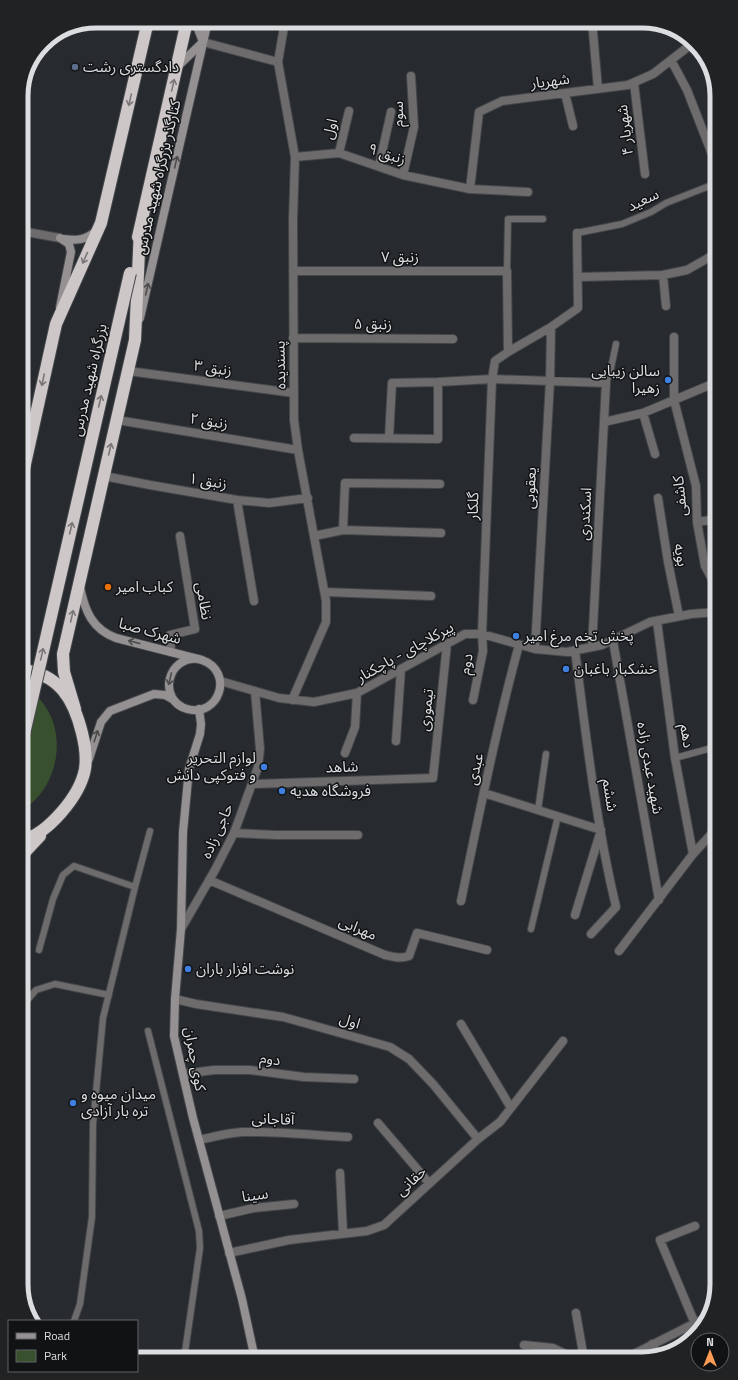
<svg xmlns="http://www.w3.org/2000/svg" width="738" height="1380" viewBox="0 0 738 1380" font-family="'Titillium Web','Noto Sans Arabic',sans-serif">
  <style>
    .green { fill: #38502e }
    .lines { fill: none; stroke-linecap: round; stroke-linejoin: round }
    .lane-casing { stroke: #44474a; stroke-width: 8 }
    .street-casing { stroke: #44474a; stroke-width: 10 }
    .secondary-casing { stroke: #44474a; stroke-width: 10 }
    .highway-casing { stroke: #44474a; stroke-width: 14 }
    .lane { stroke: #6e6b6c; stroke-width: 6 }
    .street { stroke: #6e6b6c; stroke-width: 8 }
    .secondary { stroke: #959091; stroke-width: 8 }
    .highway { stroke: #cec7c8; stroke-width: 12 }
    .highway-bridge-casing { stroke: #44474a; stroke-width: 14; stroke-linecap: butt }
    .highway-bridge { stroke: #cec7c8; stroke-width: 12 }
    .oneway { stroke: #797677 }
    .oneway2 { stroke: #4c4b4c }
    .service-dot { fill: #5c6f8a; stroke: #111214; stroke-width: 1.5 }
    .shop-dot { fill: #3f7fe0; stroke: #111214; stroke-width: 1.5 }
    .food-dot { fill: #e8710a; stroke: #111214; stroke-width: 1.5 }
    .labels { text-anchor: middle; stroke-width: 3; stroke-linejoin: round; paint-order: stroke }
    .poi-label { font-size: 15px; fill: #dbdde0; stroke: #111214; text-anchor: start }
    .street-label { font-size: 15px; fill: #dbdde0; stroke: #111214 }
    .rim { fill: none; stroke: #dbdde0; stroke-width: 5 }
  </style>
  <rect width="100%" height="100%" fill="#272a2e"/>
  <path class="green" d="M21,689C32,691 39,697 45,706C68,739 56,791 21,811Z"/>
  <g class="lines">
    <g class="lane-casing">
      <path id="lane" d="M577,233L622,224L651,212L666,203L717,183
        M507,271L508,219H543
        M606,383L610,373L616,344
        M675,758L708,749L717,743
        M538,810L546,754
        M531,929L558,816
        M39,950L53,899L63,875L74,866L135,887
        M21,1012L24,1004L36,990L55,984L109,995
        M148,1031L199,1231L200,1248L184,1359
        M74,1321L80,1304L92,1217L93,1124L103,1018L135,887L150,831"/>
    </g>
    <g class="street-casing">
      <path id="street" d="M285,21L278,62L295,157L293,220L294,420L298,450L326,601V622L292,700
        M592,21L598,89
        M203,42L278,62
        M671,60L687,90L712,154
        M634,83L645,174
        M565,93L573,126
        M339,153L349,111
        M295,157L339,153L403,175L470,189L528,192
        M379,166L391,112
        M403,175L414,127L411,76
        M470,189L479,112L502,101L628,85L653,74L693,43
        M21,231L60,238
        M293,271H507L508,352
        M663,275L666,306
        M578,277L663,275L687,270L717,253
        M674,337V400L696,486L697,522L705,566L717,588
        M293,338L453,339
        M128,371L294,393
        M643,413L655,454
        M117,420L298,450
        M604,422L643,413L717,382
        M354,438L438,439V382
        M389,438L392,383L438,382L492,379L606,383L592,647
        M104,476L150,485L237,500L269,503L308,498
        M658,498L668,562L679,616
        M237,500L254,601
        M697,522L717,519
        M343,530L345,483L440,484
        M314,536L343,530L441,533
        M325,592L431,596
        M657,621L675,758L693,854
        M613,641L659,900
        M535,649L550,381L551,327
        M575,650C586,736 596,823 616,907L591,934
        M171,652L170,635L195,629L180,536
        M220,681L279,698L314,702L357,693L465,634H482L535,649L567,652L602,645L650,622L691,614L717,612
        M473,700L483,651L482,634L492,379L495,361L508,352L551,327L578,308L577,233
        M396,741L401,669
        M345,753L355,727L357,693
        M252,784L433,778L447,644
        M484,793L601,830L575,915
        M234,833L276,835H358
        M209,880L385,955C394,957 400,959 409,956L417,933L487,950
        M461,901C479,815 496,729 519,645
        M181,929L215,870L234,833L258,767L260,749L255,691
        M619,951L693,854L717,828
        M175,999L196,1004L283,1017L390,1047L409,1059L433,1084L478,1139
        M461,1024L511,1108
        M183,1074L214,1070H250L304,1077L354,1079
        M378,1123L429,1183
        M199,1140C213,1137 227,1133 242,1132C277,1131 312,1135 348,1137
        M340,1173L343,1233
        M219,1216L254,1208L294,1204
        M695,1226L660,1240L698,1331
        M229,1253L289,1240L367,1231L384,1225L478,1139L500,1122L563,1041
        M576,1313L584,1359
        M652,1344L658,1356
        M524,1345L553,1348L576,1359
        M624,1359L707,1317"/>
    </g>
    <g class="secondary-casing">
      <path id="secondary" d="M177,67L203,42L195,21
        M63,239C76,241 86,240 96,231
        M60,307L71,252L69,244L60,238
        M140,318L208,21
        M80,587C85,611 92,629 116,638L202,660C235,672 219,718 187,709C157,700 167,655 199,659
        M199,709L201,724L200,734L189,769L183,832L181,929L175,999L174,1036L193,1118L242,1299L255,1359
        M89,759L101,722L110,711L154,694L165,695L174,700"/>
    </g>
    <g class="highway-casing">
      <path id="highway" d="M138,237L187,21
        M21,482L56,324L101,223L148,21
        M75,709L64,672L63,654L135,340L140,229
        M21,841C48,834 80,796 85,769C87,756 85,745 82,733C74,700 59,673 21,670
        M21,861L25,852L40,836"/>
    </g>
    <use href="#lane" class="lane"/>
    <use href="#street" class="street"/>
    <use href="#secondary" class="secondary"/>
    <use href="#highway" class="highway"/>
    <g class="highway-bridge-casing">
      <path id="highway-bridge" d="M21,747L130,273"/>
    </g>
    <use href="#highway-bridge" class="highway-bridge"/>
  </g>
  <defs><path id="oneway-shaft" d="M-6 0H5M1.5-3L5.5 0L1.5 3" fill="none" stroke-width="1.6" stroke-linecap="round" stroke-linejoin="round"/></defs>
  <g class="oneway">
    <use href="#oneway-shaft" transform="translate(173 85) rotate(-77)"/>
    <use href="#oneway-shaft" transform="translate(130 100) rotate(103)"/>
    <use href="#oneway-shaft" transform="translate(85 258) rotate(114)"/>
    <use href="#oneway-shaft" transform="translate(43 380) rotate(102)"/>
    <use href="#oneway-shaft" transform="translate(100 401) rotate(-77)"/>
    <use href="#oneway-shaft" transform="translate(110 449) rotate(-77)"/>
    <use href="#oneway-shaft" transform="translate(71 528) rotate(-77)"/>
    <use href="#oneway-shaft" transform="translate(72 616) rotate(-77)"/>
    <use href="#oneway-shaft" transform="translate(42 654) rotate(-77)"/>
  </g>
  <g class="oneway2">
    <use href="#oneway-shaft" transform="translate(176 162) rotate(-77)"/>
    <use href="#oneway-shaft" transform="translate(147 289) rotate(-77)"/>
    <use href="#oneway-shaft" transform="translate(134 642) rotate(-166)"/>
    <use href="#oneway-shaft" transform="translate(170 679) rotate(103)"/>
    <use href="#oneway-shaft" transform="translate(96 736) rotate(-72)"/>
  </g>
  <circle class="service-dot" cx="75" cy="67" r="4"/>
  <g class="shop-dot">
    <circle cx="668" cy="380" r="4"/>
    <circle cx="516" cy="636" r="4"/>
    <circle cx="566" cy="669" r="4"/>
    <circle cx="264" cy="767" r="4"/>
    <circle cx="282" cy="791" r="4"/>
    <circle cx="188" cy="969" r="4"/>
    <circle cx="73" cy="1103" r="4"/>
  </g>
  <circle class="food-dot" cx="108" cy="587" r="4"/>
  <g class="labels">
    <g class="poi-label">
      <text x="83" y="72">دادگستری رشت</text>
      <text x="660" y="376" text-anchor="end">سالن زیبایی<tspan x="660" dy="17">زهیرا</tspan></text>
      <text x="116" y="592">کباب امیر</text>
      <text x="524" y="641">پخش تخم مرغ امیر</text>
      <text x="574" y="674">خشکبار باغبان</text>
      <text x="256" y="763" text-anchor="end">لوازم التحریر<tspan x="256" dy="17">و فتوکپی دانش</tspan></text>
      <text x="290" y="796">فروشگاه هدیه</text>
      <text x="196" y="974">نوشت افزار باران</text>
      <text x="81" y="1099">میدان میوه و<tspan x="81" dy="17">تره بار آزادی</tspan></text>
    </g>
    <g class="street-label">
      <text transform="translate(550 81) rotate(-7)" y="5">شهریار</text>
      <text transform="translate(398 114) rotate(-90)" y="5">سوم</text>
      <text transform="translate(330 129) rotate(-76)" y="5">اول</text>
      <text transform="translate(625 130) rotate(-97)" y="5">شهریار ۴</text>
      <text transform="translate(387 154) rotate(18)" y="5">زنبق ۹</text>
      <text transform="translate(158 177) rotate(-77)" y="5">کنارگذر بزرگراه شهید مدرس</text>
      <text transform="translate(643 200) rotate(-26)" y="5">سعید</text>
      <text x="400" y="262">زنبق ۷</text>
      <text transform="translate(373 324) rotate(1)" y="5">زنبق ۵</text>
      <text transform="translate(280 365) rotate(-91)" y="5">پسندیده</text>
      <text transform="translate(213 368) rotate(8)" y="5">زنبق ۳</text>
      <text transform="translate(89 380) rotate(-77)" y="5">بزرگراه شهید مدرس</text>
      <text transform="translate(209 421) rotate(9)" y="5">زنبق ۲</text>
      <text transform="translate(208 481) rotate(9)" y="5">زنبق ۱</text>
      <text transform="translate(530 488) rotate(-87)" y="5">یعقوبی</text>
      <text transform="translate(680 496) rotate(-96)" y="5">کاشفی</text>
      <text transform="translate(473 506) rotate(-88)" y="5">گلکار</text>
      <text transform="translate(585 514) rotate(-87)" y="5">اسکندری</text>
      <text transform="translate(681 555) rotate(80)" y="5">بویه</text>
      <text transform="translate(204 601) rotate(81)" y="5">نظامی</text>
      <text transform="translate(150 631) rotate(15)" y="5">شهرک صبا</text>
      <text transform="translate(405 652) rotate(-29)" y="5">پیرکلاچای - پاچکنار</text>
      <text transform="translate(466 664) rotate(-79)" y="5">دوم</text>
      <text transform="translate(426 710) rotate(-84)" y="5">تیموری</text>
      <text transform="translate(687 736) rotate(82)" y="5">دهم</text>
      <text transform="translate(342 767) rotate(-2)" y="5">شاهد</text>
      <text transform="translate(650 768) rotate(80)" y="5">شهید عبدی زاده</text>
      <text transform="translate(475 769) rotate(-77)" y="5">عبدی</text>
      <text transform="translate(610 795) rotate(81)" y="5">ششم</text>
      <text transform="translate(217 831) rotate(-66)" y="5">حاجی زاده</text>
      <text transform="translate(358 928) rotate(23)" y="5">مهرابی</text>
      <text transform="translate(350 1021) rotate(18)" y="5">اول</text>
      <text transform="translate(195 1059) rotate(80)" y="5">کوی چمران</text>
      <text transform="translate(270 1059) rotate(7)" y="5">دوم</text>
      <text transform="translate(273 1119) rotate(2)" y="5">آقاجانی</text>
      <text transform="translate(411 1181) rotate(-43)" y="5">حقانی</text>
      <text transform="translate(255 1195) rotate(-8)" y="5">سینا</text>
    </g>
  </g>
  <path d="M0 0H738V1380H0ZM96 28H642A68 68 0 0 1 710 96V1284A68 68 0 0 1 642 1352H96A68 68 0 0 1 28 1284V96A68 68 0 0 1 96 28Z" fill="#212224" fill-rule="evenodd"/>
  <path class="rim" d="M96 28H642A68 68 0 0 1 710 96V1284A68 68 0 0 1 642 1352H96A68 68 0 0 1 28 1284V96A68 68 0 0 1 96 28Z"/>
  <rect x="8" y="1320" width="130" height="52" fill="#111214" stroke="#626366"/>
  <rect x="16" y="1333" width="20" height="6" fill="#959091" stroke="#626366"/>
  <text x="44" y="1340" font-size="12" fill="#dbdde0">Road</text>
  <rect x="16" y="1350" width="20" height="12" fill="#38502e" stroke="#626366"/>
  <text x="44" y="1360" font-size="12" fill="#dbdde0">Park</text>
  <g transform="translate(710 1352)"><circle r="19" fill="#111214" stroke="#626366"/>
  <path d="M0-3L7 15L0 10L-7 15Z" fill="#fd9c55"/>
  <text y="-6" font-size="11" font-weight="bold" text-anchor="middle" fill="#dbdde0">N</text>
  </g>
</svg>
